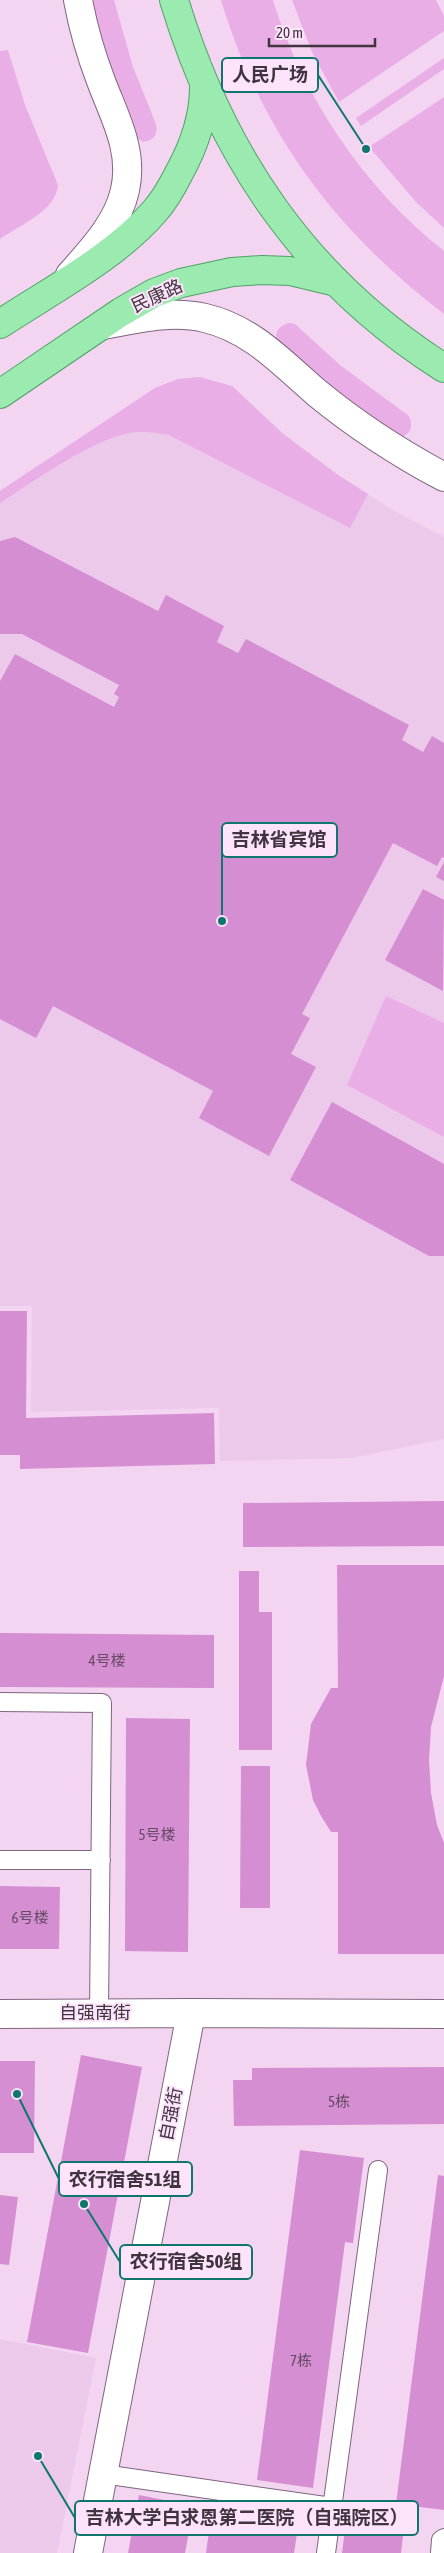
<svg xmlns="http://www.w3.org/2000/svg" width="444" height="2553" viewBox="0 0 444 2553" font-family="'Asap Condensed','Noto Sans SC',sans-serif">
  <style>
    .built { fill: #ecc8ea }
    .green { fill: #eaaee6 }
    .building { fill: #d58ed2 }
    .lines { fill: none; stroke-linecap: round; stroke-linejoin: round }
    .service-casing { stroke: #7f657e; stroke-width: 20 }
    .tertiary-casing { stroke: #7f657e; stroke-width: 30 }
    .primary-casing { stroke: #50a167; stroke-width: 30 }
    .service { stroke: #fff; stroke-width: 18 }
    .tertiary { stroke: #fff; stroke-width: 28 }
    .primary { stroke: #9beab0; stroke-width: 28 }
    .labels { text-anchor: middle; stroke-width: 4; stroke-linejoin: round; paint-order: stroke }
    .number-label { font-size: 15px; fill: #654a64 }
    .street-label { font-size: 18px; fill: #40343f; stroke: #fde4fb }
    .leader { fill: none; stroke: #0f766e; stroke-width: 2 }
    .callout-dot { fill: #0f766e; stroke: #fde4fb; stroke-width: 2 }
    .callout { fill: #fde4fb; stroke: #0f766e; stroke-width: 2 }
    .callout-label { font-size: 19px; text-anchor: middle; font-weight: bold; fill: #40343f }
  </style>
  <rect width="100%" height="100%" fill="#f3d5f1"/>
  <path class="built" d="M199,377L232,386L283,433L338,475L396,512L444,537V1439L352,1458L220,1461L219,1408L31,1412L32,1306H0V491L155,388L178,379Z
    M0,2339L96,2358L57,2553H0Z"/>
  <path class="green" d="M88,0H114L133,67L156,124C158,135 154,140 143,142L133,135Z
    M221,0H273C302,96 365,189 444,251V314C335,231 261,132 221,0Z
    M292,0H436L444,16V31L339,102L312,52Z
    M8,50L25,105L58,185C56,211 20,225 0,239V51Z
    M444,58V69L361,126L356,118Z
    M444,97V228L416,202L369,147Z
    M289,323L295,324L340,365L409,416C414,428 410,436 397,438L374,423L276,342C275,332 278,326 289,323Z
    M199,377L232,386L283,434L338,475L368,494L350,528L169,435C160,434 149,431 139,432C100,433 33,482 0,503V491L155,388L178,379Z
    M386,996L444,1023V1137L347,1085Z"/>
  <path class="building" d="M15,537L158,611L166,595L224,626L217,642L238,653L246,639L409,725L402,740L423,752L432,736L444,743V858L442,857L437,866L393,843L302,1014L310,1018L291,1054L316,1067L269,1156L199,1118L213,1091L53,1006L36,1038L0,1019V681L15,654L114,707L119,697L114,694L119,685L22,634H0V541Z
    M444,862V881L436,877Z
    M423,889L444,900L443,991L385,960Z
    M332,1102L444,1164V1256H429L290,1180Z
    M0,1311H27L26,1418L214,1413L215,1464L20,1469V1455H0Z
    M444,1501V1546L243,1547V1503Z
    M337,1565H444V1676L431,1727L429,1760L431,1793L437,1825L444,1843V1954H338V1832H331L321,1816L313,1800L306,1765L311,1724L331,1688H338Z
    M239,1571H259V1612H272V1750H239Z
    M0,1633L214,1635V1688L0,1687Z
    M126,1718L190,1719L188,1952L125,1951Z
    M241,1766H270V1908H240Z
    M0,1886L60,1887L59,1949H0Z
    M81,2055L142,2067L88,2353L27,2342Z
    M0,2061H35L34,2153H0Z
    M444,2067V2124L234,2126L233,2080H252V2068Z
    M300,2150L364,2158L353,2243L345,2242L313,2488L257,2480Z
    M438,2175L444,2176V2510L396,2504Z
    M0,2195L18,2197L9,2265L0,2264Z
    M139,2495L194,2506L185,2553H128Z
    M212,2509L299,2521L294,2553H206Z
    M346,2521L404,2528L401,2553H342Z"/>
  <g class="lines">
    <g class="service-casing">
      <path id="service" d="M0,1702L102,1703L99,2013
        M0,1860H101
        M103,2474L332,2507
        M326,2553L378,2170
        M440,2553L441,2540L444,2538"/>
    </g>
    <g class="tertiary-casing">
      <path id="tertiary" d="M70,275C92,250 118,223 125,190C134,150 114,116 101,81C91,55 83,27 78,0
        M103,325C136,319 171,310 205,318C252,329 282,363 317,393C356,425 399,453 444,477
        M0,2014L191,2013
        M88,2553L191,2013L444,2014"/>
    </g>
    <g class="primary-casing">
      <path id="primary" d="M174,0C221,155 305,280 444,368
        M0,324C50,291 115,257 154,212C164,201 172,187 179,173C194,146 204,118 204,87
        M0,394L121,312L154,293L181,283L232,272L262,270L290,271L336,282"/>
    </g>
    <use href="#service" class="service"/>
    <use href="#tertiary" class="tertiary"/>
    <use href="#primary" class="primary"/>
  </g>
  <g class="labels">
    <g class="number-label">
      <text x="107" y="1666">4号楼</text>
      <text x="157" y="1840">5号楼</text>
      <text x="30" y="1923">6号楼</text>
      <text x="339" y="2107">5栋</text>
      <text x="301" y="2366">7栋</text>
    </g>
    <g class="street-label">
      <text transform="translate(157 296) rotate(-25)" y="6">民康路</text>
      <text x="95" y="2019">自强南街</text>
      <text transform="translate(171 2114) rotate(-79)" y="6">自强街</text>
    </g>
  </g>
  <path class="leader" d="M366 149L318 75M222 921L222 840M17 2094L59 2179M84 2204L120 2262M38 2456L75 2518"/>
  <g class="callout-dot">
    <circle cx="366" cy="149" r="5"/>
    <circle cx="222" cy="921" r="5"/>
    <circle cx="17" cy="2094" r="5"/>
    <circle cx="84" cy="2204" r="5"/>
    <circle cx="38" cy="2456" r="5"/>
  </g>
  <g class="callout">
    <rect x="222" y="58" width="96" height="34" rx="5"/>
    <rect x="222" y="823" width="115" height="34" rx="5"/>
    <rect x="59" y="2162" width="133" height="34" rx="5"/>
    <rect x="120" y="2245" width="132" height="34" rx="5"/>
    <rect x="75" y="2501" width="343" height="34" rx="5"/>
  </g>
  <g class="callout-label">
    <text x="270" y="81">人民广场</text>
    <text x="279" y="846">吉林省宾馆</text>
    <text x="125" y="2186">农行宿舍51组</text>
    <text x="186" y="2268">农行宿舍50组</text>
    <text x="247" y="2524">吉林大学白求恩第二医院（自强院区）</text>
  </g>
  <path d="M269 38v8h106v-8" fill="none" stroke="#40343f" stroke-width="2.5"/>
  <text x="276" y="38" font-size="15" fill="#40343f" stroke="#fde4fb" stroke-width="4" paint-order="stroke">20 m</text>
</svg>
